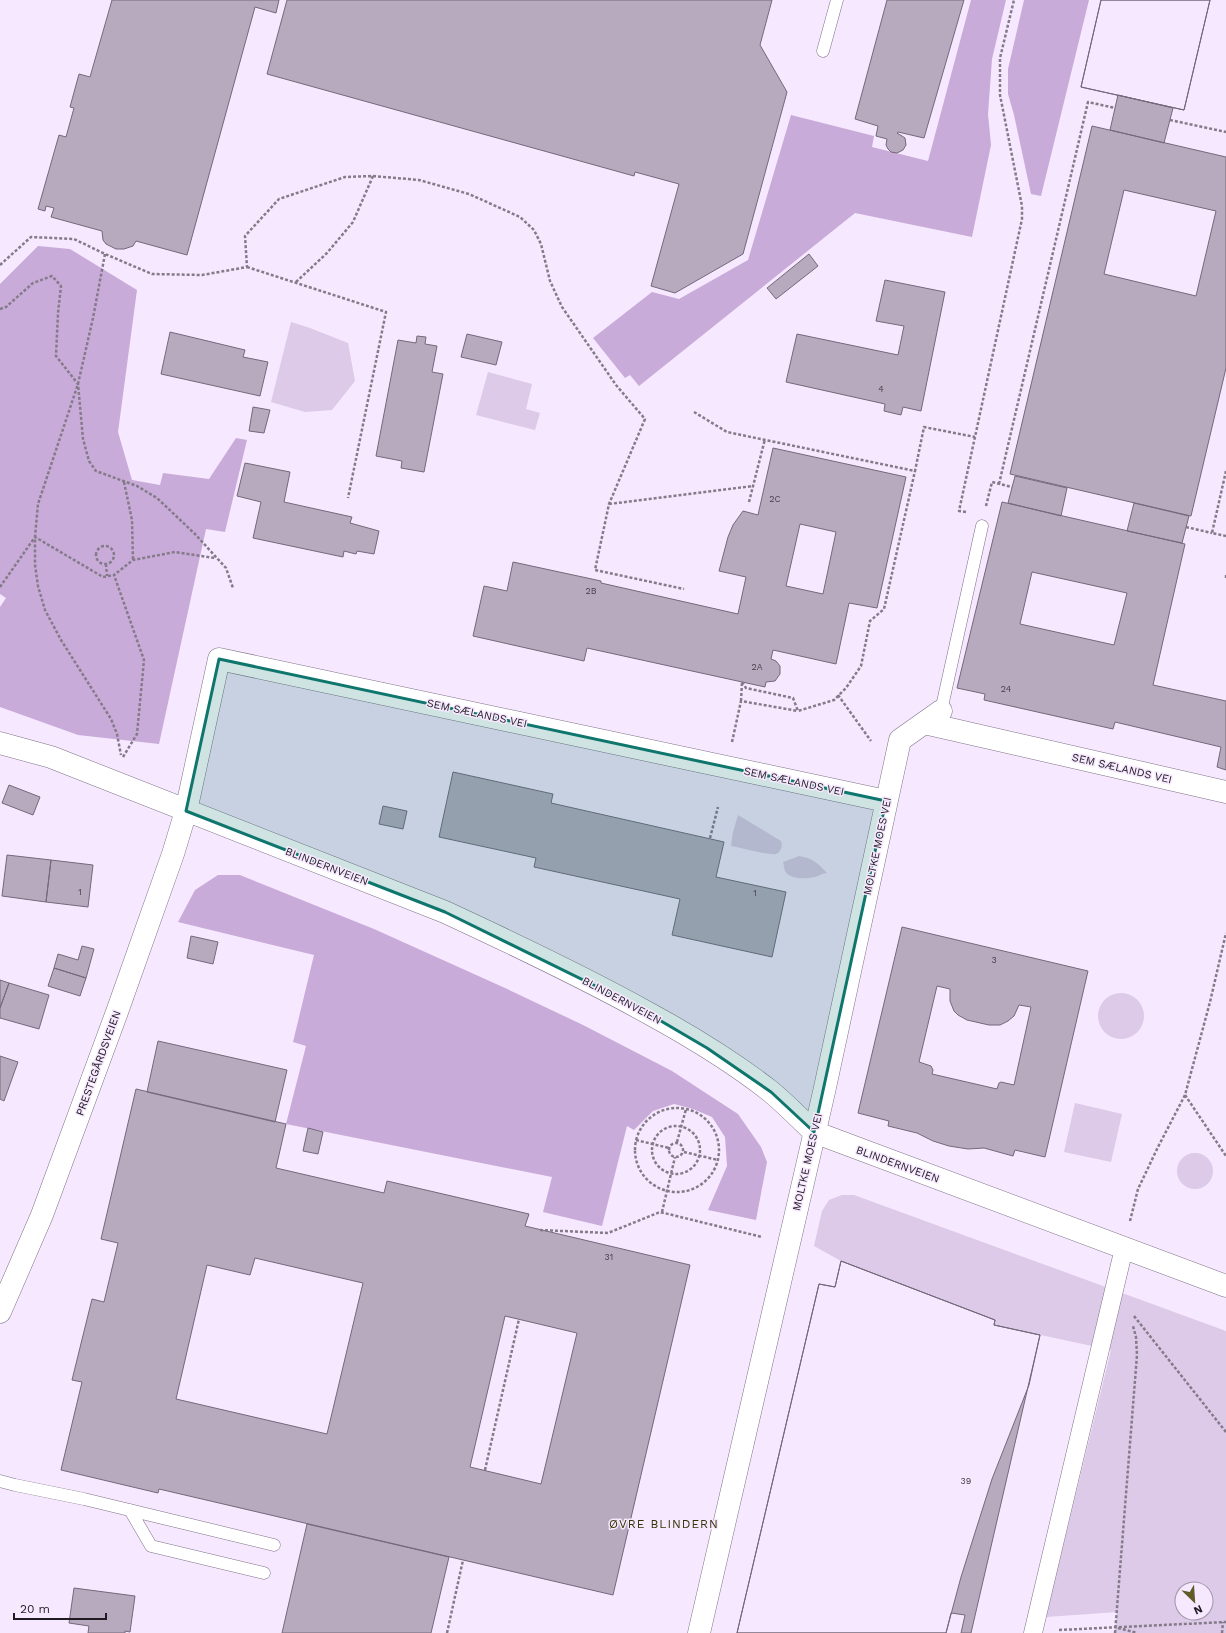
<svg xmlns="http://www.w3.org/2000/svg" width="1226" height="1633" viewBox="0 0 1226 1633" font-family="'Work Sans',sans-serif">
  <style>
    .green { fill: #ddc9e8; fill-rule: evenodd }
    .forest { fill: #c9abd9 }
    .building { fill: #b7aabe; stroke: #74687b; fill-rule: evenodd }
    .lines { fill: none; stroke-linecap: round; stroke-linejoin: round }
    .service-casing { stroke: #7f7386; stroke-width: 13 }
    .pedestrian-casing { stroke: #7f7386; stroke-width: 19 }
    .minor-casing { stroke: #7f7386; stroke-width: 23 }
    .tertiary-casing { stroke: #7f7386; stroke-width: 23 }
    .path { stroke: #847b89; stroke-width: 2.5; stroke-dasharray: 3 2; stroke-linecap: butt }
    .service { stroke: #fff; stroke-width: 12 }
    .pedestrian { stroke: #fff; stroke-width: 18 }
    .minor { stroke: #fff; stroke-width: 22 }
    .tertiary { stroke: #fff; stroke-width: 22 }
    .marked { fill: #0f766e; fill-opacity: 0.2; stroke: #0f766e; stroke-width: 3; stroke-linejoin: round }
    .labels { text-anchor: middle; stroke-width: 3; stroke-linejoin: round; paint-order: stroke }
    .number-label { font-size: 9px; fill: #463f49 }
    .street-label { font-size: 11px; fill: #201b22; stroke: #f6e8fe }
    .neighbourhood-label { font-size: 12px; letter-spacing: 1px; fill: #363206; stroke: #f6e8fe }
  </style>
  <rect width="100%" height="100%" fill="#f6e8fe"/>
  <path class="green" d="M291,322L310,328L348,343L355,381L332,410L305,412L271,402Z
    M488,372L532,384L526,409L540,413L535,430L476,415Z
    M738,815L781,841C783,846 781,852 776,854C770,856 738,847 731,846L733,832Z
    M799,856C812,858 818,863 827,873C822,873 819,876 815,877C807,879 790,880 785,871C784,869 784,865 783,862Z
    M1098 1016a23 23 0 1 1 46 0a23 23 0 1 1-46 0Z
    M1075,1103L1122,1114L1111,1162L1064,1152Z
    M1177 1171a18 18 0 1 1 36 0a18 18 0 1 1-36 0Z
    M842,1195H854L1226,1331V1633H1115L1117,1612L1046,1617L1111,1350L994,1325L995,1320L841,1261L814,1246L822,1211L829,1200ZM1182,1589H1206V1613H1182Z"/>
  <path class="forest" d="M971,0H1006L992,59L988,114L991,145L972,237L855,213L639,386L630,375L625,378L593,338L652,292L679,299L748,260L791,115L874,136L872,147L928,161Z
    M1024,0H1089L1041,196L1031,194L1014,115L1008,94V69Z
    M38,246L70,249L137,290L118,432L132,480L160,485L163,473L209,479L236,438L247,440L225,532L206,529L159,744L78,735L0,707V607L6,598L0,594V284Z
    M218,875H240L374,929L505,988L583,1025L672,1071L738,1114L761,1147L767,1162L756,1220L708,1210L727,1166L725,1137L712,1117L693,1109L674,1104L653,1111L634,1130L627,1126L602,1226L543,1212L552,1177L286,1124L306,1046L293,1042L314,955L178,922L195,890Z"/>
  <path class="building" d="M112,0H279L276,13L255,7L187,255L136,241L133,246L124,249H116L106,244L103,240L102,231L51,217L54,208L46,206L45,211L38,209L59,135L66,137L74,108L70,107L79,74L90,77Z
    M287,0H772L760,45L787,92L743,254L675,293L651,286L679,184L635,172L634,176L267,74Z
    M887,0H964L924,138L898,132L897,133L902,136L905,138L906,145L903,150L897,153L891,152L888,149L886,145L887,139L876,136L878,126L855,119Z
    M1101,0H1210L1184,110L1081,87Z
    M1101,0H1210L1184,110L1081,87Z
    M1118,95L1173,108L1164,143L1110,130Z
    M1092,126L1226,157V368L1191,516L1010,474ZM1124,190L1216,211L1196,296L1104,274Z
    M809,254L818,266L776,299L767,288Z
    M885,280L945,292L921,411L903,407L901,415L884,411L885,404L786,382L797,334L898,355L904,326L876,321Z
    M170,332L245,350L243,357L268,362L260,396L161,374Z
    M467,334L502,342L496,365L461,357Z
    M417,336L426,337L425,344L437,346L432,372L443,374L424,472L401,468L402,461L376,456L398,340L416,343Z
    M253,407L270,410L264,433L249,431Z
    M773,448L906,477L877,608L849,603L836,664L773,650L771,659L776,661L780,666V674L775,681L766,682L765,687L587,648L584,661L473,636L484,586L507,591L513,562L601,581V583L738,614L746,577L719,571L728,537L733,525L743,511L758,515ZM800,524L836,532L823,594L786,586Z
    M245,463L290,472L284,502L352,517L350,523L379,531L374,554L357,551L356,554L344,551L343,557L253,538L261,502L237,496Z
    M1015,476L1067,488L1061,516L1008,503Z
    M1002,502L1185,544L1153,685L1226,701V770L1217,767L1221,747L1115,722L1113,729L984,700L985,694L957,688ZM1032,572L1127,593L1114,645L1020,624Z
    M1134,503L1189,516L1182,543L1127,531Z
    M453,772L553,794L551,803L724,842L716,877L786,892L772,957L672,935L680,899L534,867L536,858L439,837Z
    M9,785L40,797L33,815L2,803Z
    M383,806L407,811L403,829L379,824Z
    M7,855L51,860L46,902L2,896Z
    M51,860L93,865L88,907L46,902Z
    M902,927L1088,971L1045,1157L1015,1150L1013,1156L984,1148L968,1149L949,1146L933,1141L917,1133L888,1126L889,1121L858,1113ZM937,986L950,989V1001L954,1011L958,1015L967,1020L989,1025H1000L1008,1021L1014,1016L1019,1005L1031,1007L1014,1085L1001,1082L999,1083L997,1089L932,1074L933,1070L931,1066L919,1062Z
    M191,936L218,942L213,964L187,958Z
    M82,946L94,949L86,978L54,968L58,954L78,960Z
    M54,968L86,978L80,996L48,986Z
    M0,980L9,983L0,1008Z
    M9,983L49,995L39,1029L0,1018V1008Z
    M158,1041L287,1070L275,1122L147,1092Z
    M0,1056L18,1062L4,1101L0,1099Z
    M136,1089L286,1124L276,1168L384,1193L387,1181L529,1214L525,1226L690,1265L613,1595L159,1489L158,1493L61,1470L82,1382L72,1380L92,1299L104,1302L118,1243L101,1239ZM255,1258L363,1283L327,1434L176,1399L207,1265L250,1275ZM505,1316L577,1333L541,1484L470,1467Z
    M308,1128L323,1132L318,1154L303,1151Z
    M841,1261L995,1320L994,1325L1040,1335L971,1633H961L965,1615L951,1613L946,1633H737L819,1284L835,1287Z
    M841,1261L995,1320L994,1325L1040,1335L1029,1385L992,1479L961,1577L946,1633H737L819,1284L835,1287Z
    M307,1524L449,1557L431,1633H282Z
    M74,1588L135,1596L130,1632L125,1631V1633H88L89,1626L69,1623Z"/>
  <g class="lines">
    <g class="service-casing">
      <path id="service" d="M823,51L837,0
        M941,711L982,526
        M0,1481L15,1485L84,1499L274,1545
        M130,1510L151,1546L264,1573"/>
    </g>
    <g class="pedestrian-casing">
      <path id="pedestrian" d="M1033,1633L1124,1248"/>
    </g>
    <g class="minor-casing">
      <path id="minor" d="M924,723L1226,792
        M186,811L219,659L886,801
        M699,1633L824,1092L900,740L941,711"/>
    </g>
    <g class="tertiary-casing">
      <path id="tertiary" d="M0,743L51,757L445,912C514,944 584,977 650,1014C692,1037 733,1062 770,1091C786,1104 800,1119 814,1132L1226,1286
        M0,1312L42,1215L117,1012L173,854L186,811"/>
    </g>
    <path class="path" d="M1170,120L1226,132
      M105,254L93,318L78,384L38,504L35,537V565L38,586L45,610L61,640L111,719L117,734L121,755
      M0,265L31,237L74,239L105,254L152,274L202,275L247,267L245,236L279,199L345,177L373,176L419,180L469,194L520,217L534,230L541,244L550,281L562,307L616,385L645,419L609,504L595,570L684,589
      M247,267L386,312L348,498
      M296,282L327,253L353,222L373,176
      M0,309L6,307L33,283L52,276L61,286L58,313L56,356L78,384L83,439L89,461L96,471L137,486L157,498L195,534L226,568L233,588
      M694,412L727,432L915,471L924,427L975,437
      M1226,471L1212,533L1226,536
      M124,482L132,520L133,560
      M999,484L1088,102L1115,108
      M749,502L765,439
      M609,504L753,486
      M986,506L992,482L1012,487
      M966,512L959,511L1022,219V206L1000,95V58L1014,0
      M1186,527L1212,533
      M96 555a9 9 0 1 1 18 0a9 9 0 1 1-18 0Z
      M106,564L107,576
      M1226,575V578
      M0,587L35,537L103,577L114,575
      M742,682L746,688L793,698L798,711L834,700L846,688L861,666L870,621L884,609L915,471
      M838,695L871,741
      M741,701L742,682
      M732,742L741,701L798,711
      M123,757L137,734L144,660L114,575L133,560L175,552L215,558
      M710,838L718,807
      M1185,1095L1226,1156
      M635 1150a42 42 0 1 1 84 0a42 42 0 1 1-84 0Z
      M652 1150a24 24 0 1 1 48 0a24 24 0 1 1-48 0Z
      M636,1140L669,1148
      M677,1142L686,1109
      M669 1150a7 7 0 1 1 14 0a7 7 0 1 1-14 0Z
      M684,1152L718,1160
      M662,1212L675,1157
      M1130,1221L1138,1189L1158,1147L1185,1095L1210,1002L1226,933
      M540,1230L608,1233L660,1212L762,1237
      M1134,1316L1226,1432
      M485,1470L519,1319
      M1118,1628L1137,1633
      M1059,1630L1226,1622
      M447,1633L463,1560
      M1115,1633L1137,1355L1136,1337L1133,1326
      M1222,1633L1223,1622"/>
    <use href="#service" class="service"/>
    <use href="#pedestrian" class="pedestrian"/>
    <use href="#minor" class="minor"/>
    <use href="#tertiary" class="tertiary"/>
  </g>
  <path class="marked" d="M219,659L886,801L814,1132L771,1092L707,1048L632,1004L445,912L186,811Z"/>
  <g class="labels">
    <g class="number-label">
      <text x="881" y="392">4</text>
      <text x="775" y="502">2C</text>
      <text x="591" y="594">2B</text>
      <text x="757" y="670">2A</text>
      <text x="1006" y="692">24</text>
      <text x="80" y="895">1</text>
      <text x="755" y="896">1</text>
      <text x="994" y="963">3</text>
      <text x="609" y="1260">31</text>
      <text x="966" y="1484">39</text>
    </g>
    <g class="street-label">
      <text transform="translate(477 713) rotate(12)" y="4">SEM SÆLANDS VEI</text>
      <text transform="translate(1122 768) rotate(13)" y="4">SEM SÆLANDS VEI</text>
      <text transform="translate(794 781) rotate(12)" y="4">SEM SÆLANDS VEI</text>
      <text transform="translate(877 846) rotate(-78)" y="4">MOLTKE MOES VEI</text>
      <text transform="translate(327 866) rotate(21)" y="4">BLINDERNVEIEN</text>
      <text transform="translate(622 1000) rotate(28)" y="4">BLINDERNVEIEN</text>
      <text transform="translate(98 1063) rotate(-70)" y="4">PRESTEGÅRDSVEIEN</text>
      <text transform="translate(807 1162) rotate(-77)" y="4">MOLTKE MOES VEI</text>
      <text transform="translate(898 1164) rotate(20)" y="4">BLINDERNVEIEN</text>
    </g>
    <g class="neighbourhood-label">
      <text x="664" y="1528">ØVRE BLINDERN</text>
    </g>
  </g>
  <g transform="translate(1194 1601) rotate(155)"><circle r="19" fill="#f6e8fe" stroke="#a096a6"/>
  <path d="M0-3L7 15L0 10L-7 15Z" fill="#605b27"/>
  <text y="-6" font-size="11" font-weight="bold" text-anchor="middle" fill="#201b22">N</text>
  </g>
  <path d="M14 1613v6h92v-6" fill="none" stroke="#201b22" stroke-width="2"/>
  <text x="20" y="1613" font-size="12" fill="#201b22" stroke="#f6e8fe" stroke-width="3" paint-order="stroke">20 m</text>
</svg>
